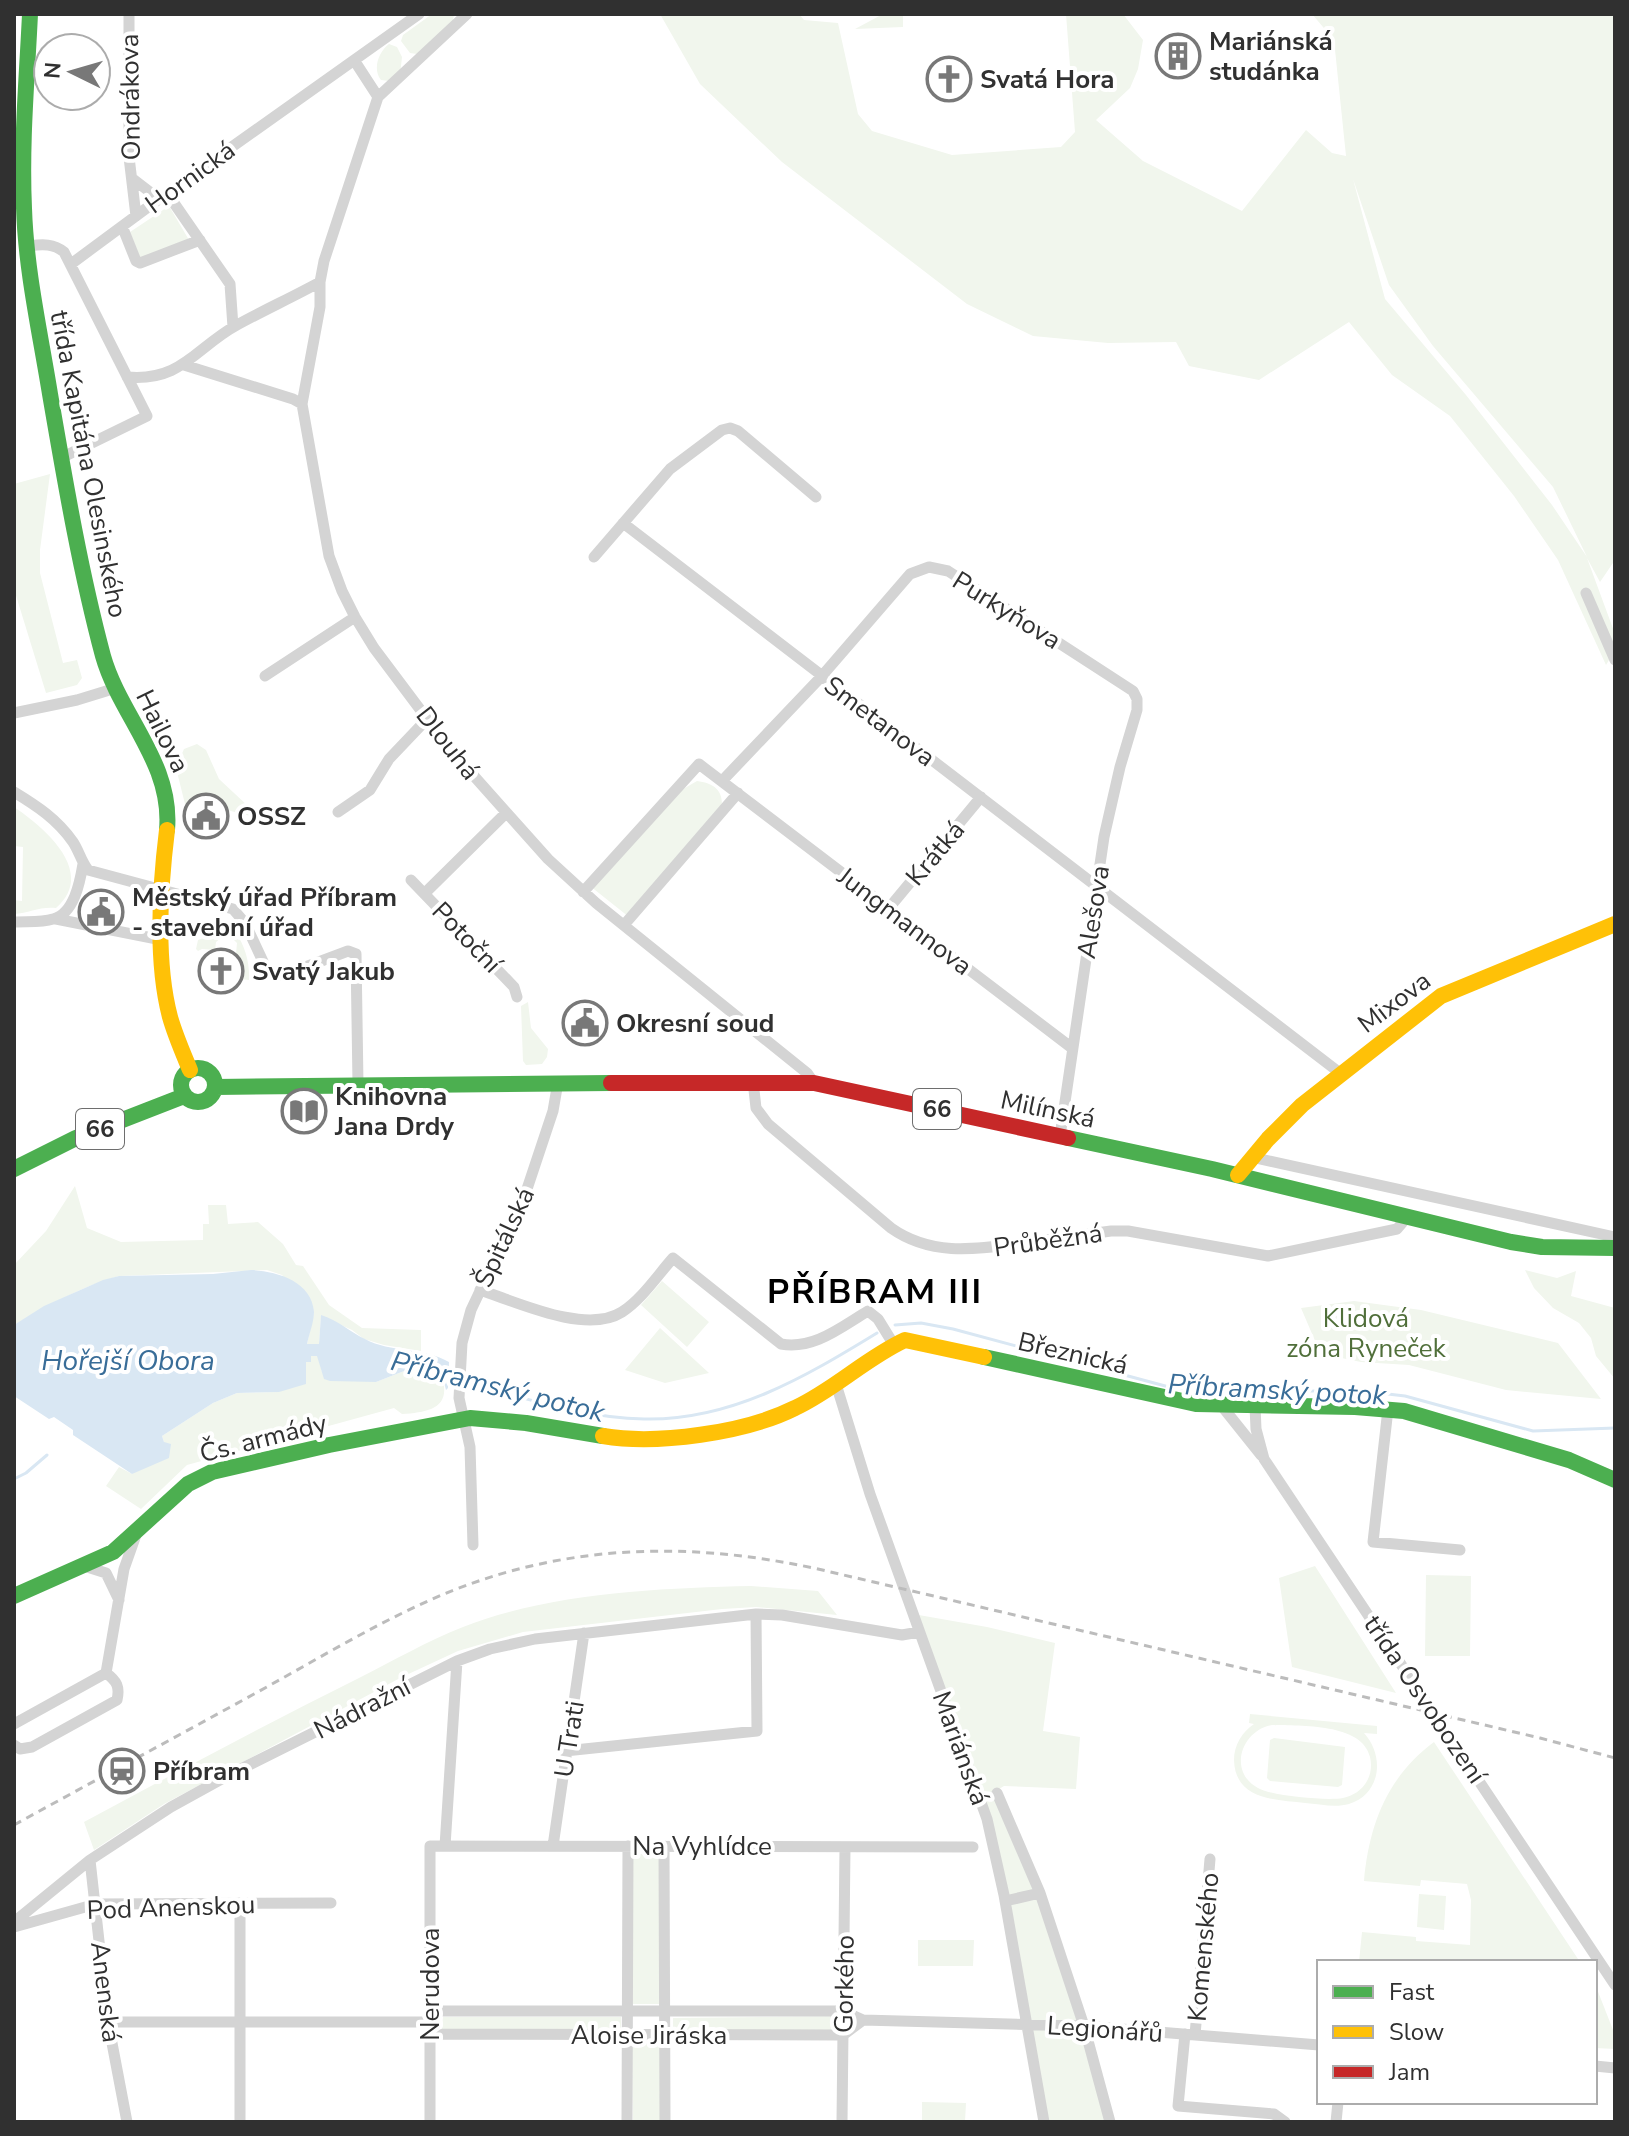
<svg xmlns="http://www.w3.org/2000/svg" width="1629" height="2136" viewBox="0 0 1629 2136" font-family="'Nunito Sans',sans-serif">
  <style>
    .green { fill: #f1f6ed; fill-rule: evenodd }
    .water { fill: #d9e7f3 }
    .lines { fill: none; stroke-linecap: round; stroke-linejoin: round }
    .stream { stroke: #d9e7f3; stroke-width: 3 }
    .street { stroke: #d4d4d4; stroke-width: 11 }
    .fast { stroke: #4caf50; stroke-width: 16 }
    .slow { stroke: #ffc107; stroke-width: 16 }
    .jam { stroke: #c62828; stroke-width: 16 }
    .rail { stroke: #bcbcbc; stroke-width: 3; stroke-dasharray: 8 6; stroke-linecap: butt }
    .labels { text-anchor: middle; stroke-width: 8; stroke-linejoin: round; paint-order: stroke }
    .shield { fill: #fff; stroke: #6e6e6e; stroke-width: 2 }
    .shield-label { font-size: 24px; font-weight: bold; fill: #303030 }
    .poi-label { font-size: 26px; font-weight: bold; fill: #303030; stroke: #fff; text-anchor: start }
    .street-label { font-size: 26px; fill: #303030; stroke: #fff }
    .park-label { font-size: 26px; fill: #506f3a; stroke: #fff }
    .water-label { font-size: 28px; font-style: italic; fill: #396d98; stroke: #fff }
    .district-label { font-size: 34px; font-weight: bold; letter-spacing: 2px; fill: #000; stroke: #fff }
  </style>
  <rect width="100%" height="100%" fill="#fff"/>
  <path class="green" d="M432,14H454L453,21L417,54L410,53L401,41L403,35Z
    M660,14H799L804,20L838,23L858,114L872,131L952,155L1061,147L1075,132L1066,14H1123L1143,40L1138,69L1130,88L1096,120L1143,161L1242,211L1306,130L1332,153L1346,156L1334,40L1312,14H1615V560L1600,582L1587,558L1615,634V650L1606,665L1558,560L1514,496L1450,416L1392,375L1349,322L1259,380L1189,366L1176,342L1108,343L1033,336L967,304L782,162L700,84ZM1353,179L1389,285L1433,346L1553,487L1587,557L1552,505L1466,395L1385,299Z
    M883,14H903V27L855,29Z
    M389,44L397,47L402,57L400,75L389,81L381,80C372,69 379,51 389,44Z
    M169,206L189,240L141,260L130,232Z
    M50,474L40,550V573L63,663L77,660L82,678L77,685L46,693L14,589V484Z
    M197,744L206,750L219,779L262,819L204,804L201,815L187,812L176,768L184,749Z
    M697,781C715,783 725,792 721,810L629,917L590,886L678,792Z
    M14,807C45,828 97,872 56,908C41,906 29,913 14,914V900L22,901L23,847L14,846Z
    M224,930L236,933C245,946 250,963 249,980L238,979L239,966L235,965L237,943L231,937H222L216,942L215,950L202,949L198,951L196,949L198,940Z
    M528,1002L531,1028L548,1049L547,1057L542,1064L526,1065L523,1061L521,1006Z
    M75,1186L87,1228L121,1242L203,1240V1224H209L208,1205H226L228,1224L258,1222L283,1244L296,1265L303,1266L329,1305L362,1328L421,1330V1351L384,1345L364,1339L352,1330L321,1316L319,1344H307L314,1313L282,1275L267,1270L119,1276C81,1286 48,1306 14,1325V1265L46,1231Z
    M1525,1270L1557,1278L1576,1271L1571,1296L1615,1308V1379L1596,1356L1591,1338L1579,1323L1553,1308L1534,1288Z
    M662,1281L709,1322L687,1347L641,1305Z
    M1354,1301L1421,1310L1558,1343L1601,1399L1506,1390L1409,1365L1361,1362L1327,1355L1319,1350L1301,1308Z
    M660,1328L709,1373L665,1383L625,1370Z
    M311,1356H318L322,1372L376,1382L417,1366L440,1372C454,1407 431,1412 402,1414L394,1408L187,1465L141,1509L106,1486L119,1467L132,1474L164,1442L162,1436L213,1403L237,1393L279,1392Z
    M1315,1566L1396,1693L1292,1667L1279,1578Z
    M1426,1575L1471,1576L1470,1656H1425Z
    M751,1586L818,1591L837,1615L756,1607L722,1609L523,1632L458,1651L402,1677L164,1804L94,1850L84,1822C175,1773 266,1724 359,1678C393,1661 427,1641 463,1627C550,1593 658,1588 751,1586Z
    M913,1614L987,1627L1055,1643L1043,1731L1080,1737L1076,1789L1004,1786L999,1789L1040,1893L1110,2122H1044L987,1819Z
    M1250,1714L1377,1726V1734L1364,1733C1385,1756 1381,1794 1349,1804C1335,1808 1319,1804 1305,1803C1276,1800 1235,1800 1234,1760C1234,1745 1242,1732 1254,1724L1249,1723ZM1272,1725C1301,1726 1362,1723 1370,1757C1372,1765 1371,1774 1367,1781C1362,1790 1353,1796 1343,1798C1327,1801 1271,1796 1258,1788C1227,1771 1242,1730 1272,1725Z
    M1274,1738L1345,1747L1342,1785L1338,1787L1270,1781L1267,1778L1270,1740Z
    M1434,1742L1580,1962H1359L1362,1932L1416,1937V1941L1470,1945L1471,1900L1467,1884L1421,1880L1420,1886L1364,1881C1369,1825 1387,1777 1434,1742Z
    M633,1854H662V2004H633Z
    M1419,1894L1446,1896L1444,1930L1417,1927Z
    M918,1940H974L973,1966H918Z
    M1595,1984L1615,2035V2049L1595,2048Z
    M841,2016V2031H673V2018Z
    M443,2017H621V2031L442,2029Z
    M632,2040L662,2041V2122H633Z
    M922,2102L966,2103L965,2122H922Z"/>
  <path class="water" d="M251,1270C276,1271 312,1281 314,1312C314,1322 309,1334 307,1344H319L321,1315C338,1320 350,1332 365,1339C391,1353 423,1347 449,1362L448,1388L446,1390L444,1382L439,1379L440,1372L417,1366L376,1382L330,1381L324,1379L317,1356H311V1362H306V1384L279,1392L237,1393L213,1403L162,1436L164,1442L171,1444L169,1458L132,1474L73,1435V1430L54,1417L49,1419L14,1396V1325L44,1306L103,1280L119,1276L213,1274Z"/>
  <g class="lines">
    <path class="stream" d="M895,1325L921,1323L953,1329L1169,1387L1202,1391H1362L1405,1396L1533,1431L1615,1428
      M464,1382C522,1397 583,1418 644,1419C731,1421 805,1377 877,1333
      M14,1479L26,1473L47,1455"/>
    <path class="street" d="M129,14V157L136,216
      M467,14L378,97L324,261L320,282V307L302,404L329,556L342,591L355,617L374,648L449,748L548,859L596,903L807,1073L814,1083
      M354,60L378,97
      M133,179L159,199
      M167,193L230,284L233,327
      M122,226L136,261L140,263L200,240
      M25,246C39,245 52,242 64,252L147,416L61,458
      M71,264L167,193L419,14
      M184,365L293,399L302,404
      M127,377C182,382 196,347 237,325C264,310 293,297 320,282
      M623,523L1340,1073
      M594,557L670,469L722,430L730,428L738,431L816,497
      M1586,593L1615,660
      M265,676L355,617
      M14,713L77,700L116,688
      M722,781L821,677L910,574L929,567L948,571L1133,691L1137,699V710L1120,767L1104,837L1060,1136
      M14,792C37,806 57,819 73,842C79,851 81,861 88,870L233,909L245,923L267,970L273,975H284L348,951L356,954L358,1084
      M338,812L370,790L389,759L428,718
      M411,880L514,987L517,997
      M583,892L699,764L1072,1048
      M425,893L505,814
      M889,908L981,797
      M56,919L162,940
      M14,922C26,921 41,923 53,919C74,914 80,882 83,864
      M624,925L738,793
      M753,1081L756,1108L768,1124L891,1228C932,1257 977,1249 1024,1243C1053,1239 1082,1235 1111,1231H1128L1268,1256L1397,1229L1408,1216
      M1251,1157L1615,1237
      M480,1290C517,1302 586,1335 622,1312C642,1299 657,1276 673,1258L781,1344C814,1350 841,1327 868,1311L878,1319L894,1345
      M836,1384L870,1494L987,1819L1004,1895L1044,2122
      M1221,1405L1261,1455
      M1255,1406L1256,1429L1264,1459L1615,1985
      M1388,1409L1373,1542L1460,1550
      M473,1545L470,1447L459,1398L462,1343L471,1310L524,1198L553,1111L558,1082
      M84,1566L106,1573L119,1600
      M14,1724L106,1673L124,1569L136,1535
      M14,1745L20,1749L32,1747L117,1700C120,1687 117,1681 106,1673
      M565,1751L757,1731L756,1614
      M997,1793L1040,1893L1084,2026L1110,2122
      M445,1846L457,1661
      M553,1846L584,1633
      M664,1846L665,2122
      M90,1860L108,2022L127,2122
      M1005,1901L1040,1893
      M14,1922L90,1860L171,1807L229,1775L457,1661L490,1649L535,1639L756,1614L782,1615L902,1635L919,1632
      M14,1927L96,1904L331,1903
      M430,2011H843L863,2020L1084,2026L1319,2045
      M108,2022H430
      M430,2034L843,2035L863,2020
      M1185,2034L1178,2106L1274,2114L1285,2122
      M1195,2035L1210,1859
      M1595,2066L1615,2068
      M240,2122V1903
      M430,2122V1846L973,1847
      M627,2122L628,1846
      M842,2122L845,1847
      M1336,2122L1338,2102"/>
    <path class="fast" d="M30,14C27,78 21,143 24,208C26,271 40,332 50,394C65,481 80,570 103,656C120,716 173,763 167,830
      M181 1085a17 17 0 1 1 34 0a17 17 0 1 1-34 0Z
      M215,1087L611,1083
      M1068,1138L1212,1169L1511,1242L1542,1247L1615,1248
      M14,1169L76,1138L184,1096
      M984,1357L1196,1404L1355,1407L1404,1411L1569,1460L1615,1480
      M14,1596L113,1552L188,1484L212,1472L329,1445L470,1418L526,1423L603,1436"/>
    <path class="slow" d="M167,830C160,887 155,960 170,1017C175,1035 183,1053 190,1070
      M1238,1175L1268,1139L1302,1105L1441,996L1615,924
      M603,1436C657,1445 745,1433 795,1408C834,1390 866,1358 905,1340L984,1357"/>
    <path class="jam" d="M611,1083H814L1068,1138"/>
    <path class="rail" d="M14,1825C94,1781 174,1738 254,1694C320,1658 384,1618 454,1590C574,1543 694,1542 818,1569L1540,1738L1615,1758"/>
  </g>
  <defs>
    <g id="building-ring" transform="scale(2.3)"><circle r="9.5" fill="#fff" stroke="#787878" stroke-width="1.5"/><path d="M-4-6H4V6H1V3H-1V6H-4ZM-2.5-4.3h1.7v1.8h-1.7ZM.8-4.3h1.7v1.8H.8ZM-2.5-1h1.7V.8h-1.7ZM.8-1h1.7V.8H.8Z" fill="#787878"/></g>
    <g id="church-ring" transform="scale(2.3)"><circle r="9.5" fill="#fff" stroke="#787878" stroke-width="1.5"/><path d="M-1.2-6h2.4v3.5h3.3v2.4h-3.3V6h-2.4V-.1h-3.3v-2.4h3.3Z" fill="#787878"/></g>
    <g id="civic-ring" transform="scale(2.3)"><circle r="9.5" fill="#fff" stroke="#787878" stroke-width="1.5"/><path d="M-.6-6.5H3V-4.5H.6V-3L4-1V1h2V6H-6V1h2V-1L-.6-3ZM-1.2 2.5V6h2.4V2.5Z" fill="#787878"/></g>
    <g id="library-ring" transform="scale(2.3)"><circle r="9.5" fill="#fff" stroke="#787878" stroke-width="1.5"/><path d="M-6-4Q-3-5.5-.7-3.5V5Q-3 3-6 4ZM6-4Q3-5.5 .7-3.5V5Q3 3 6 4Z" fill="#787878"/></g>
    <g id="station-ring" transform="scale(2.3)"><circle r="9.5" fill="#fff" stroke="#787878" stroke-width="1.5"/><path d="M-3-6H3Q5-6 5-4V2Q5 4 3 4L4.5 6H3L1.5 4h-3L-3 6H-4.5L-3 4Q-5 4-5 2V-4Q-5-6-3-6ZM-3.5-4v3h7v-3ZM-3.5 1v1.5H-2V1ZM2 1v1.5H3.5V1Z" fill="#787878"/></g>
  </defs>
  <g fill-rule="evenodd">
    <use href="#building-ring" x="1178" y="56"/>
    <use href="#church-ring" x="949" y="79"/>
    <use href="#civic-ring" x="206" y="816"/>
    <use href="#civic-ring" x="101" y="912"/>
    <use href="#church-ring" x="221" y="971"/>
    <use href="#civic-ring" x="585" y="1023"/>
    <use href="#library-ring" x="304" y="1111"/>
    <use href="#station-ring" x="122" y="1771"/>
  </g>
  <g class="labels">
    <g class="shield">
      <rect x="913" y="1089" width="48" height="40" rx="6"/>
      <rect x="76" y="1109" width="48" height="40" rx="6"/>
    </g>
    <g class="shield-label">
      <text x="937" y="1117">66</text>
      <text x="100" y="1137">66</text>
    </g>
    <g class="poi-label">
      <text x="1209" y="50">Mariánská<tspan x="1209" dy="30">studánka</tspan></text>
      <text x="980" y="88">Svatá Hora</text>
      <text x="237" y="825">OSSZ</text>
      <text x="132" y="906">Městský úřad Příbram<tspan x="132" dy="30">- stavební úřad</tspan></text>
      <text x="252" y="980">Svatý Jakub</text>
      <text x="616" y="1032">Okresní soud</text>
      <text x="335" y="1105">Knihovna<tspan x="335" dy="30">Jana Drdy</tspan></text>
      <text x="153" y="1780">Příbram</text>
    </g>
    <g class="street-label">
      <text transform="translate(130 97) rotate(-91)" y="9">Ondrákova</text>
      <text transform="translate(190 177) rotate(-36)" y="9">Hornická</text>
      <text transform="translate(89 464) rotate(79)" y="9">třída Kapitána Olesinského</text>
      <text transform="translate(1007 610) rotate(32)" y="9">Purkyňova</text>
      <text transform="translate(880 721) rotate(37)" y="9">Smetanova</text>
      <text transform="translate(163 731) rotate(64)" y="9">Hailova</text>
      <text transform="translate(448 743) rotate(52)" y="9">Dlouhá</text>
      <text transform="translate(935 853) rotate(-50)" y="9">Krátká</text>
      <text transform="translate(1093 912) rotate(-81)" y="9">Alešova</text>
      <text transform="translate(905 921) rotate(37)" y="9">Jungmannova</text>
      <text transform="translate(467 937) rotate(46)" y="9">Potoční</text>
      <text transform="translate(1394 1002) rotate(-37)" y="9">Mixova</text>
      <text transform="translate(1048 1109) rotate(12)" y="9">Milínská</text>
      <text transform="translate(504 1237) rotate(-65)" y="9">Špitálská</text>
      <text transform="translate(1048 1240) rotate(-8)" y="9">Průběžná</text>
      <text transform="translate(1073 1353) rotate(13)" y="9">Březnická</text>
      <text transform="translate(263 1438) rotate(-14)" y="9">Čs. armády</text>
      <text transform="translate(1425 1699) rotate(56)" y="9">třída Osvobození</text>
      <text transform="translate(362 1708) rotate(-27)" y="9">Nádražní</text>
      <text transform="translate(569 1739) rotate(-81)" y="9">U Trati</text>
      <text transform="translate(961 1748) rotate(70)" y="9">Mariánská</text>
      <text x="702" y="1855">Na Vyhlídce</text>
      <text transform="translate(171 1907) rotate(-2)" y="9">Pod Anenskou</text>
      <text transform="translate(1203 1947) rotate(-85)" y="9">Komenského</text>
      <text transform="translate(430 1984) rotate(-90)" y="9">Nerudova</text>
      <text transform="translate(844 1984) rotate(-89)" y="9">Gorkého</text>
      <text transform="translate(106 1992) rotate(83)" y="9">Anenská</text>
      <text transform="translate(1105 2029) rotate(4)" y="9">Legionářů</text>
      <text x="649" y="2044">Aloise Jiráska</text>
    </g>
    <g class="park-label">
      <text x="1366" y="1327">Klidová<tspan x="1366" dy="30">zóna Ryneček</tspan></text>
    </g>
    <g class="water-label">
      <text x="128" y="1370">Hořejší Obora</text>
      <text transform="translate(498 1386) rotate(14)" y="10">Příbramský potok</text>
      <text transform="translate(1277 1389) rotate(3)" y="10">Příbramský potok</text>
    </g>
    <g class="district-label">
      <text x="875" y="1303">PŘÍBRAM III</text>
    </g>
  </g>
  <rect width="1629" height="2136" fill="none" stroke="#303030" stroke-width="32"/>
  <rect x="1317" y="1960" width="280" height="144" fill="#ffffff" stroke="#acacac" stroke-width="2"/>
  <rect x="1333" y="1986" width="40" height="12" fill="#4caf50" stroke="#acacac" stroke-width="2"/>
  <text x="1389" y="2000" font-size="24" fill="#303030">Fast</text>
  <rect x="1333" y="2026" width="40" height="12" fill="#ffc107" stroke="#acacac" stroke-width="2"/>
  <text x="1389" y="2040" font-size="24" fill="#303030">Slow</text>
  <rect x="1333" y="2066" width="40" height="12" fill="#c62828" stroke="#acacac" stroke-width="2"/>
  <text x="1389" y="2080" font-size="24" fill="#303030">Jam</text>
  <g transform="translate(72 72) rotate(275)"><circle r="38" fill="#ffffff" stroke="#acacac" stroke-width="2"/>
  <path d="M0-6L14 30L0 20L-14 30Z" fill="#787878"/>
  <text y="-12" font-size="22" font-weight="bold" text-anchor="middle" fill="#303030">N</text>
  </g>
</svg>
